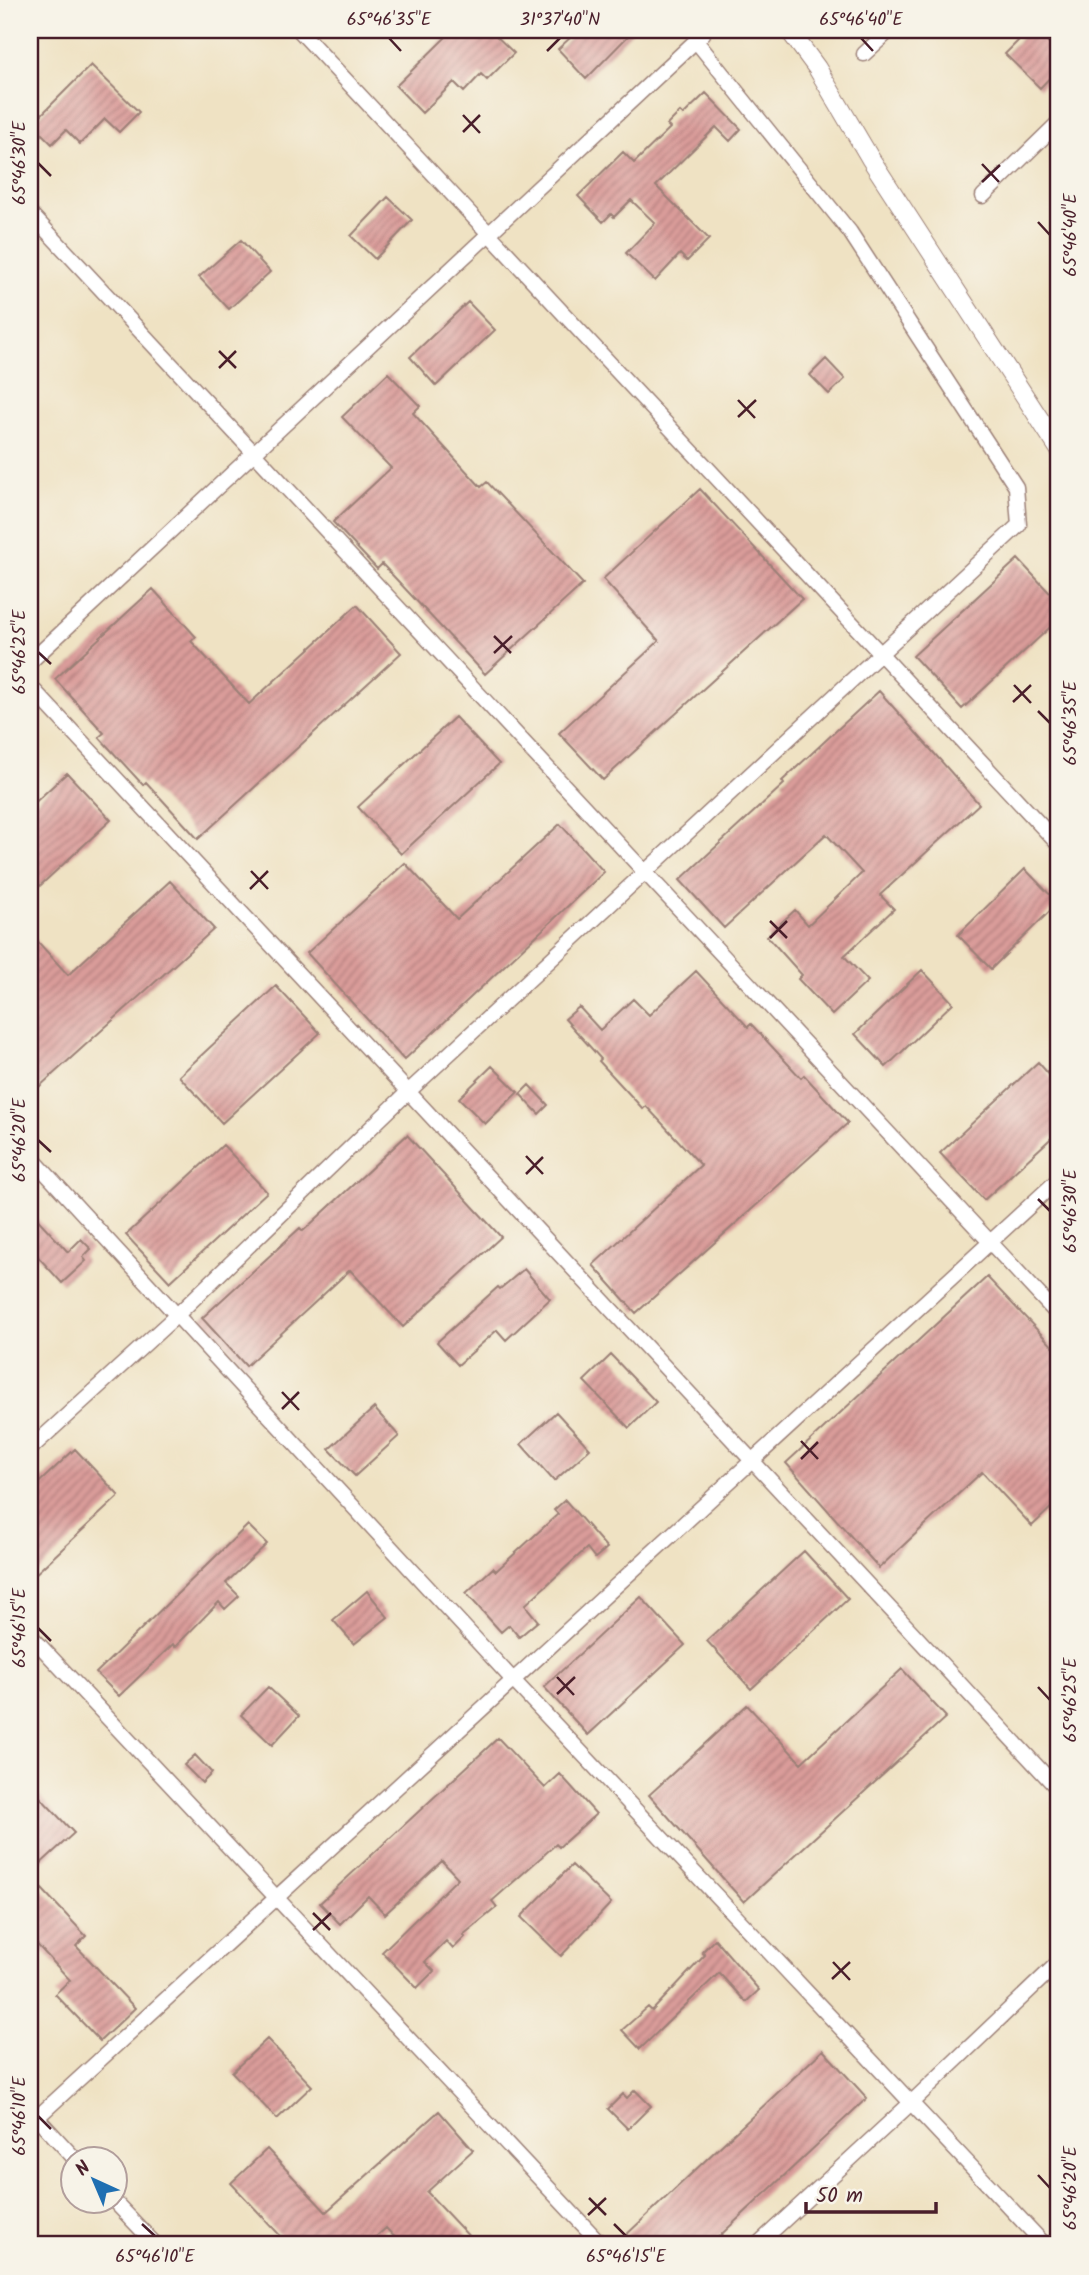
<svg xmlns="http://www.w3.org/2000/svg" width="1089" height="2275" viewBox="0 0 1089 2275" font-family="Kalam,sans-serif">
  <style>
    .building { fill: url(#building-hatch) }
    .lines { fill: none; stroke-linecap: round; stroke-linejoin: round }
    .minor-casing { stroke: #9c8077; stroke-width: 17 }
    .tertiary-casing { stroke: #9c8077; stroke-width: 20 }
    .minor { stroke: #fff; stroke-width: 14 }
    .tertiary { stroke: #fff; stroke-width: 18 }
    .ticks { fill: none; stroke: #4a1f2b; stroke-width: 2.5 }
    .neatline { fill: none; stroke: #4a1f2b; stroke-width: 2.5 }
    .ticks-label { font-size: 18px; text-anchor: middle; fill: #4a1f2b }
  </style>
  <defs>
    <pattern id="building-hatch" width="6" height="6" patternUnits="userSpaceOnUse" patternTransform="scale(1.75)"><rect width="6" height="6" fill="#da9c9a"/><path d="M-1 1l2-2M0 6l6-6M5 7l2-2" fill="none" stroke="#b37f7e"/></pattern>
  </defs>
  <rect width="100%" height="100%" fill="#f7f3e8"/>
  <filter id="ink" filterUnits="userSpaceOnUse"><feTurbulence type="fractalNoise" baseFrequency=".0143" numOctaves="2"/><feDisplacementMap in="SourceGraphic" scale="14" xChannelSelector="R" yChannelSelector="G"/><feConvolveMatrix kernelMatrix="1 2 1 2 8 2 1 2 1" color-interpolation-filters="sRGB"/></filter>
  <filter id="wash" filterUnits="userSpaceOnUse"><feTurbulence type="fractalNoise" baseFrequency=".00686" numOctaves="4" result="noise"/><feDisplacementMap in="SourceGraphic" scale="28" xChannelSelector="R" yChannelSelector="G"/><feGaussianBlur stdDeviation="1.57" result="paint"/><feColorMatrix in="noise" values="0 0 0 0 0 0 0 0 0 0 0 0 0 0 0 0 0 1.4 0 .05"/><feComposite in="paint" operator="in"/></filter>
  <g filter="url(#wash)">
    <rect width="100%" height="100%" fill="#efe2c3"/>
    <g id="blocks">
      <path class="building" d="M453,30H490L514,53L487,80L481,74L464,92L454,82L422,113L396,86Z
        M564,30H634L586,79L558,49L571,37Z
        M1029,30H1036L1059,53V68L1040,88L1005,54Z
        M91,65L139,112L119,132L105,119L80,144L66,130L52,144L32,124Z
        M706,93L741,129L730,141L716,127L656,186L709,239L687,261L680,254L655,281L626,253L655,223L631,200L614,217L611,214L603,222L578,196L623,152L634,163L670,128L667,125L680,112L683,115Z
        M388,197L412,220L375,259L351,236Z
        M241,240L270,272L229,309L199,277Z
        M468,302L495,330L436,386L410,357Z
        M826,359L845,379L829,394L810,375Z
        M388,373L420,406L413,413L481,487L487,482L583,584L485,674L382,564L377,569L333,522L391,468L342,417Z
        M700,489L802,599L603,780L559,733L659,641L603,579Z
        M1018,559L1059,603V619L962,709L913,656Z
        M153,589L196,637L191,641L249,704L357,605L401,653L198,839L146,782L143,785L99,737L104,733L55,679Z
        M879,691L979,804L880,895L894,909L844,956L868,981L832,1015L798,979L802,975L767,936L795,910L808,925L862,873L826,834L724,928L680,880L784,784L782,781Z
        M455,717L499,764L401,854L358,807Z
        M67,773L111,820L30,895V807Z
        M560,824L604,872L404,1060L307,953L405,863L457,919Z
        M1025,869L1058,903L991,969L958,935Z
        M170,881L214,929L30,1095V933L68,975Z
        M922,970L953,1003L886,1067L855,1034Z
        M696,971L748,1027L751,1024L801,1078L804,1075L848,1123L636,1313L593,1265L701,1165L646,1106L643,1109L599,1061L601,1059L565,1019L579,1007L600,1030L633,999L649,1015Z
        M276,986L320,1033L222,1123L179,1076Z
        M1038,1062L1059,1086V1131L984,1200L940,1153Z
        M492,1066L518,1092L485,1124L459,1098Z
        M529,1085L548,1105L539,1114L520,1094Z
        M407,1135L501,1237L403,1327L350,1270L246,1366L202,1318L300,1228L303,1231Z
        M223,1145L267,1192L170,1282L126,1235Z
        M30,1211L68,1252L81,1239L91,1249L83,1257L86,1261L62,1283L30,1248Z
        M524,1269L550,1299L506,1340L497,1330L458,1365L437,1342L498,1287L500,1289Z
        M987,1277L1059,1353V1500L1032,1526L982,1472L879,1568L786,1463Z
        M611,1355L656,1402L629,1428L584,1381Z
        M374,1408L399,1436L355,1476L329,1449Z
        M556,1412L590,1449L554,1481L521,1444Z
        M75,1449L119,1496L30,1579V1491Z
        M565,1500L607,1548L595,1558L587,1548L525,1605L538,1621L519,1637L509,1625L501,1632L466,1593L493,1568L496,1571L558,1514L554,1510Z
        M248,1525L267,1544L226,1583L239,1596L225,1609L219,1602L175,1647L173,1644L119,1696L96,1673Z
        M804,1551L848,1599L751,1689L707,1641Z
        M367,1591L388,1617L354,1644L333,1620Z
        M641,1597L685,1645L588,1735L544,1687Z
        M902,1669L946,1717L744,1902L649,1795L747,1705L801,1763Z
        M268,1687L299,1716L272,1745L241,1715Z
        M498,1738L545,1788L560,1774L596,1814L559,1847L556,1844L492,1901L497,1907L463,1935L465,1937L453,1949L446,1941L425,1962L434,1971L417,1988L382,1952L458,1878L442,1861L385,1914L368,1896L340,1924L320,1903Z
        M195,1755L212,1773L202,1783L184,1765Z
        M37,1794L74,1833L38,1866L30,1857V1801Z
        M572,1865L611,1903L561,1956L521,1917Z
        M42,1889L86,1936L76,1946L135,2008L100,2041L55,1994L70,1980L30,1937V1900Z
        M715,1939L759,1990L746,2002L719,1973L640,2049L622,2030L648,2007L652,2011L705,1955L702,1952Z
        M267,2039L312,2086L277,2119L232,2072Z
        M823,2050L867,2098L710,2245H634L625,2236Z
        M635,2090L651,2106L628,2129L608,2109L623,2094L627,2098Z
        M439,2111L473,2150L427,2192L477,2245H402L386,2228L367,2245H289L231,2183L267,2149L326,2212Z"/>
    </g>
  </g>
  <g filter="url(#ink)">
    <use href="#blocks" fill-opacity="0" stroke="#9c8077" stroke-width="2"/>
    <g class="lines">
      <g class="minor-casing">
        <path id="minor" d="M299,30L1059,845
          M864,54L890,30
          M983,196L1059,122
          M30,213L1059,1316
          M30,662L703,34V30
          M30,686L1059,1790
          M30,1156L513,1680L1045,2245
          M30,1449L178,1314L408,1092L1019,525L1016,487L850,232L696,41
          M30,1635L602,2245
          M30,2110L76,2160
          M30,2124L1059,1179
          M115,2202L156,2245
          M757,2245L911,2103L1059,1962"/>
      </g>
      <g class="tertiary-casing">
        <path id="tertiary" d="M789,30L817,68L870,158L1059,449"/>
      </g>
      <use href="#minor" class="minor"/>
      <use href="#tertiary" class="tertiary"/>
    </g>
  </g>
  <path class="ticks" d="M389,38L401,51M861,38L873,51M547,51L560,38M463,115L480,133M463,132L480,115M38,163L51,176M982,164L999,182M982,182L1000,165M1038,222L1050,235M219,351L236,368M219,368L236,351M738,400L755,418M738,417L756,400M494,636L511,653M38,652L51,664M494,653L512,636M1014,685L1031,703M1013,702L1031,685M1038,711L1050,723M251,871L268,889M250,889L268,871M770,921L787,938M770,938L787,921M38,1140L51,1152M526,1156L543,1174M526,1174L543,1157M1038,1199L1050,1211M282,1392L299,1410M282,1409L299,1392M801,1441L818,1459M801,1459L818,1442M38,1628L51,1641M557,1677L574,1695M1038,1687L1050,1700M557,1694L575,1677M313,1913L330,1930M313,1930L331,1913M833,1962L850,1980M832,1979L850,1962M38,2116L51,2129M1038,2175L1050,2188M589,2198L606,2215M588,2215L606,2198M142,2224L155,2236M614,2224L626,2236"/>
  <rect width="1089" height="2275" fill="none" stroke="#f7f3e8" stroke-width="77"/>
  <g transform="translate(94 2180) rotate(316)"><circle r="33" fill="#f7f3e8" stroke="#b29e9c" stroke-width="2"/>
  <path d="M0-5L12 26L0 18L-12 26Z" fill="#1f6fb2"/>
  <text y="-10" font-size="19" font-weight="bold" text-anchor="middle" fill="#4a1f2b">N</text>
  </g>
  <path d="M806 2202v10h130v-10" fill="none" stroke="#4a1f2b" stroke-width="3.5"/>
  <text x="816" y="2202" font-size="21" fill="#4a1f2b" stroke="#f7f3e8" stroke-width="5" paint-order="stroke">50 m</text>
  <rect x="38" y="38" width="1012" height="2198" class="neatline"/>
  <g class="ticks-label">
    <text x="389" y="25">65°46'35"E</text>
    <text x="560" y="25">31°37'40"N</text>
    <text x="861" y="25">65°46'40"E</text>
    <text transform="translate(19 163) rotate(-90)" y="6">65°46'30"E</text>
    <text transform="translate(1070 235) rotate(-90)" y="6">65°46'40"E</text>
    <text transform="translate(19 652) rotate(-90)" y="6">65°46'25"E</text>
    <text transform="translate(1070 723) rotate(-90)" y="6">65°46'35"E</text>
    <text transform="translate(19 1140) rotate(-90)" y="6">65°46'20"E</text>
    <text transform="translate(1070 1211) rotate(-90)" y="6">65°46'30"E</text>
    <text transform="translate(19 1628) rotate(-90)" y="6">65°46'15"E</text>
    <text transform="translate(1070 1700) rotate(-90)" y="6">65°46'25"E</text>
    <text transform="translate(19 2116) rotate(-90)" y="6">65°46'10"E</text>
    <text transform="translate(1070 2188) rotate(-90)" y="6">65°46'20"E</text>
    <text x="155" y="2262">65°46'10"E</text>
    <text x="626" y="2262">65°46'15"E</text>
  </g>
</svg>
